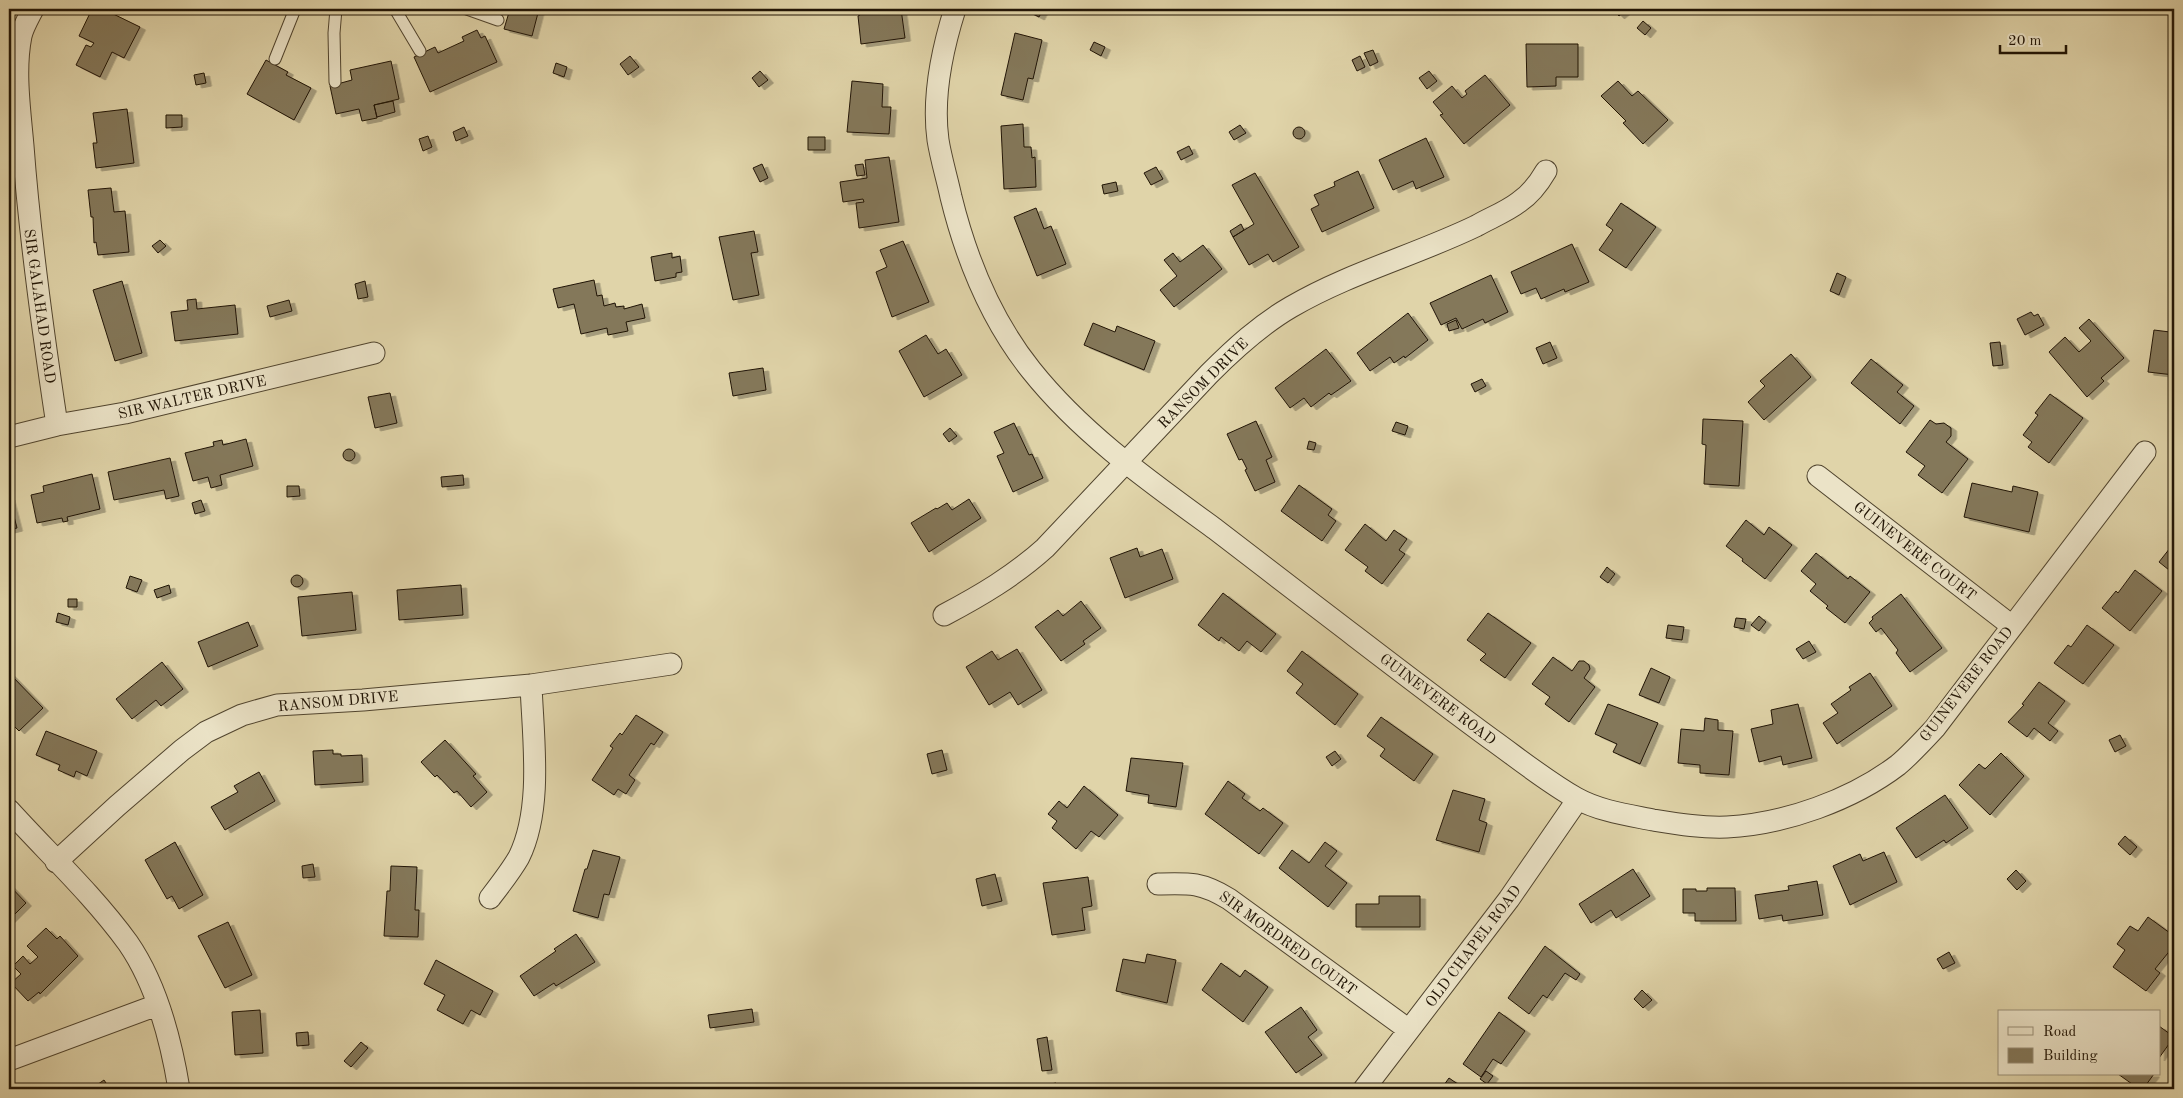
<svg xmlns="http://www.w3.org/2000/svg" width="2183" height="1098" viewBox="0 0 2183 1098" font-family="'Old Standard TT',serif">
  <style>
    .building { fill: #84785a; stroke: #201405; filter: url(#shadow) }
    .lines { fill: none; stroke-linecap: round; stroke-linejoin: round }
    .lane-casing { stroke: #50442e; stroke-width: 13 }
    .street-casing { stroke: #50442e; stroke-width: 23 }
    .lane { stroke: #ebe3c7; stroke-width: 11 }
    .street { stroke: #ebe3c7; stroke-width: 21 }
    .labels { text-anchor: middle; stroke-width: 5; stroke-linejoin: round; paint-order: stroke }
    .street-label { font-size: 15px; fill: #201405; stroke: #ebe3c7 }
  </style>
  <defs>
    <filter id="shadow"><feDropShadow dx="5.5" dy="3" stdDeviation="0" flood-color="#0004"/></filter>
  </defs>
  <rect width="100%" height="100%" fill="#e0d4a9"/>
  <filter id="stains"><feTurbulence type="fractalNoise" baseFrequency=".004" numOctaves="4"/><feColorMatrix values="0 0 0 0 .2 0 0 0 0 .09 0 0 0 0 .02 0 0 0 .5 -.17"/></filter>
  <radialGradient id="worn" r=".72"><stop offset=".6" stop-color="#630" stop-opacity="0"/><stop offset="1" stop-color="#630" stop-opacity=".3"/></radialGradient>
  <path class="building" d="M92,9H103L140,27L124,58L112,52L100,77L76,65L86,45L91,47L94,43L79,36Z
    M510,9H539L532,36L504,29Z
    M859,9H901L905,38L861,44L858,16L860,15Z
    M1023,9H1043L1039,17Z
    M1612,9H1625L1626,10L1619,16Z
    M1643,21L1651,28L1645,35L1637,28Z
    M477,30L481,38L485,36L497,62L430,92L414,57L435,47L438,53L464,41L462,37Z
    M1015,33L1042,40L1033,79L1028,78L1023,100L1001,95Z
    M1094,42L1105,47L1101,56L1090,50Z
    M1526,44H1578V77H1556V86L1527,87Z
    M1373,50L1378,62L1370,66L1364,53Z
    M630,56L639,67L628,75L620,64Z
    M1360,56L1365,67L1357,71L1352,60Z
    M266,60L288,72L286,75L311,88L294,120L247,94Z
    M391,61L399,99L374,105L377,118L362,121L359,109L336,114L330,86L352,80L350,70Z
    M556,63L567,67L564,77L553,73Z
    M760,71L768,80L759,87L752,78Z
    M1429,71L1437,81L1427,89L1419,78Z
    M204,73L206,83L196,85L194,75Z
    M1485,75L1510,105L1464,144L1440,115L1443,114L1433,102L1452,86L1462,98L1467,94L1465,91Z
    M852,81L883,84L882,107H891L889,134L847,132Z
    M1618,81L1632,96L1638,91L1668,120L1643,144L1623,123L1626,121L1601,96Z
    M393,101L395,112L377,117L374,105Z
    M127,109L134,163L96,168L93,143H97L93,113Z
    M166,115H182V127L166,128Z
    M1023,124L1024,147H1031L1032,158L1035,157L1036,187L1004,189L1001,126Z
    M1240,125L1246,133L1234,140L1229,132Z
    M1293 133a6 6 0 1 1 12 0a6 6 0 1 1-12 0Z
    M464,127L468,136L456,141L453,132Z
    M428,136L432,147L423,151L419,139Z
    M808,137H825V150H808Z
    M1426,138L1444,177L1416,189L1413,181L1393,190L1379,160Z
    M1189,146L1193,154L1181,160L1177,152Z
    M889,157L899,222L859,228L856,203L864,202L863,199L843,202L840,182L867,178L865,160Z
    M762,164L768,178L760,182L753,168Z
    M863,164L865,175L857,176L855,165Z
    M1156,167L1163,179L1151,185L1144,173Z
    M1358,171L1374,208L1322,232L1311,209L1319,205L1314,195L1335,186L1334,182Z
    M1255,173L1299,247L1273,262L1268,254L1249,265L1233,237L1254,224L1232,185Z
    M1116,182L1118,191L1104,194L1102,185Z
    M111,188L114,212L125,211L129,252L98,255L96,242L94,243L93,217H91L88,190Z
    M1621,203L1656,227L1626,268L1599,250L1613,230L1606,225Z
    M1036,208L1044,229L1051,226L1066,264L1037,276L1014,217Z
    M1241,224L1244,230L1233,237L1230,231Z
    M754,231L758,252L751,253L759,295L733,300L719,237Z
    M160,240L166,246L158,253L152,246Z
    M903,241L929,302L892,317L876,272L887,267L880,250Z
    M1572,244L1589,282L1565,292L1564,289L1541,299L1536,288L1521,294L1511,272Z
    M1203,245L1222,269L1174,307L1160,290L1177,276L1164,260L1173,253L1180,262Z
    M672,253V258L680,256L682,272L676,273V277L655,281L651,257Z
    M1837,273L1846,277L1839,295L1830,291Z
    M1491,275L1508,312L1485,323L1483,319L1462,329L1456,318L1441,325L1430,303Z
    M594,280L597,296L602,295L604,306L615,303L616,307L624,306V309L642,304L645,318L626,322L628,331L608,335L607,328L581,334L574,304L558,308L553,289Z
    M122,281L142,353L115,361L93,290Z
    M365,281L368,297L358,299L355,284Z
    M196,299L197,309L235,305L238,334L175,341L171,312L188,310L187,300Z
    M289,300L292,311L270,317L267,306Z
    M2031,312L2034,316L2038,314L2044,325L2025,335L2017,319Z
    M1408,313L1428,340L1405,358L1404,356L1394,363L1390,357L1370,371L1357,353Z
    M2089,319L2124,358L2101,378L2104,381L2087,397L2049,352L2065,337L2079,352L2091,341L2079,328Z
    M1456,320L1459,328L1449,331L1447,324Z
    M1093,323L1115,332L1117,326L1155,341L1144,370L1084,345Z
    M2171,324H2174V375L2148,372L2154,330L2170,332Z
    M926,335L938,354L946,349L962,375L924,397L899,351Z
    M1550,342L1557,358L1543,364L1536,348Z
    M2000,342L2003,365L1993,366L1990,343Z
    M1326,349L1351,381L1331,395L1329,393L1311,407L1304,398L1290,408L1275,388Z
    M1791,354L1811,377L1764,420L1748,402L1765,386L1760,381Z
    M1871,359L1903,385L1897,392L1914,406L1900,424L1851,383Z
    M763,368L766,390L733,396L729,373Z
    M1482,379L1486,386L1475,392L1471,384Z
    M390,393L397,423L375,428L368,397Z
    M2050,394L2083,418L2049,463L2028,447L2032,442L2023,435L2038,415L2035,413Z
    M1703,419L1743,421L1739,486L1704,484L1706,445L1702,444Z
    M1930,420L1936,424L1944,423L1951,428V436L1946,442L1968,459L1942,493L1918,475L1925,466L1906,452Z
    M1256,421L1272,457L1266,460L1275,482L1255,491L1245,470L1247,469L1242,459L1239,460L1227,434Z
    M1396,422L1408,426L1405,435L1392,431Z
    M1014,423L1029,455L1032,454L1043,478L1013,492L997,456L1004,453L994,432Z
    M950,428L957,436L949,442L943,434Z
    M246,439L253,466L220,475L222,485L211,488L208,477L193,481L185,453L214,446L213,442L222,440L223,445Z
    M1309,441L1316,443L1314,450L1307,449Z
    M343 455a6 6 0 1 1 12 0a6 6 0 1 1-12 0Z
    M170,458L179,496L166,499L164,490L114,500L108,472Z
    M92,474L100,509L67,517L68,521L63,522L62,518L37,523L31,495L44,492L43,486Z
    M463,475L464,485L442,487L441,477Z
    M1972,483L2012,492L2013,486L2038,492L2029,532L1964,517Z
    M1299,485L1332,509L1328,515L1336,521L1322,541L1281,511Z
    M287,486H299L300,496L287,497Z
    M9,497L17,528L9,530Z
    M969,499L981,518L929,552L911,523L936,508L937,509L947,503L952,510Z
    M201,500L205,511L195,514L192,503Z
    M1746,520L1764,535L1769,527L1792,545L1765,579L1742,561L1743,559L1726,546Z
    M1365,524L1386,541L1394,530L1407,539L1399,550L1405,554L1382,584L1365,571L1368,567L1345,550Z
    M2174,543V574L2159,562Z
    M1137,548L1140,557L1162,549L1173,579L1125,598L1110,558Z
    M1816,553L1848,579L1850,576L1870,592L1845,623L1826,608L1828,606L1810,591L1816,584L1801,571Z
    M1607,567L1615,574L1608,583L1600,577Z
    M2135,570L2162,591L2130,631L2102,608L2116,591L2118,593Z
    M291 581a6 6 0 1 1 12 0a6 6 0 1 1-12 0Z
    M130,576L142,580L137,592L126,588Z
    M169,585L171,593L157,598L154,590Z
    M461,585L463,615L399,620L397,590Z
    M352,592L356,630L302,636L298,597Z
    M1223,593L1276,634L1261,652L1247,641L1239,651L1221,637L1219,641L1198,625Z
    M1901,594L1942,648L1910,672L1896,653L1898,650L1881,628L1876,632L1869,623L1873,619L1872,617Z
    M68,599H77V607H68Z
    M1081,601L1101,628L1083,641L1085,644L1061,661L1035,627L1058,610L1063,616Z
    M58,613L70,617L68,625L56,622Z
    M1488,613L1531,643L1505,678L1480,660L1486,654L1467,640Z
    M1759,616L1766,622L1759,631L1751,625Z
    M1736,618L1746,619L1744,629L1734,627Z
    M248,622L258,646L208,667L198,642Z
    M1668,625L1684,627L1682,640L1666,638Z
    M2087,625L2114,645L2083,684L2054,663L2068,645L2071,647Z
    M1809,641L1816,652L1803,659L1796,649Z
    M1017,649L1042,690L1018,705L1010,692L989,705L966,667L992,651L998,660Z
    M1302,651L1358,694L1335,725L1296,693L1303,684L1287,671Z
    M1553,657L1572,671L1579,661H1584L1589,665L1590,669L1584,678L1595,687L1569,722L1545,704L1550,697L1532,684Z
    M162,662L183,689L161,706L156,700L132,719L116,699Z
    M1651,668L1670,677L1659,703L1639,695Z
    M9,673L43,708L19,731L9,721Z
    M1870,673L1892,706L1837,744L1823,723L1838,713L1831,704L1851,690L1849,687Z
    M2039,682L2065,701L2048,723L2058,731L2050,741L2034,728L2027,737L2008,722L2024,705L2022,704Z
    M1608,704L1658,723L1640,764L1613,752L1617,744L1595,734Z
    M1798,704L1812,758L1783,765L1781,756L1759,762L1751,729L1773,724L1771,710Z
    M636,715L663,732L654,745L651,743L629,775L635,780L626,794L618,789L614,795L592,780L613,748L610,746L620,733L622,735Z
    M1381,717L1433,754L1414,781L1380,756L1385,749L1367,736Z
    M1705,718L1718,720V730L1733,731L1729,775L1700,773V765L1678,763L1681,729L1704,731Z
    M46,731L97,751L87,776L76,771L74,777L58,770L60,765L36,755Z
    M2120,735L2126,746L2115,752L2109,740Z
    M445,740L476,774L473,776L487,792L471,807L457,791L454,793L437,775L435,777L421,762Z
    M333,750V754H341V756L362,755L363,782L315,785L313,751Z
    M942,750L947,770L932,774L927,754Z
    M1335,751L1341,759L1332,766L1326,757Z
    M2001,753L2024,776L1990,815L1959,785L1979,764L1985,769Z
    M1131,758L1183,763L1176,807L1148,803L1149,795L1126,791Z
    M259,772L275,801L225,830L211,807L238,792L234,786Z
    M1228,781L1245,794L1242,798L1260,811L1263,808L1283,823L1259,854L1205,814Z
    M1084,786L1118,815L1099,837L1091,831L1076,849L1052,828L1057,821L1048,814L1059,801L1067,808Z
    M1453,790L1485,799L1479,820L1487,823L1479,852L1436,840Z
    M1945,795L1968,828L1946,843L1944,840L1916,858L1896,828Z
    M2125,836L2137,847L2130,855L2118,844Z
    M175,842L203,895L179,909L172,896L167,899L145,860Z
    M1325,842L1337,851L1325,866L1347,883L1328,907L1279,868L1292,850L1309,863Z
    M593,850L620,857L609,895L604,894L598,918L573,911L585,869H587Z
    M1884,852L1897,882L1850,905L1833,866L1860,854L1863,861Z
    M313,864L315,877L303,878L302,866Z
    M391,866L417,867L415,910H419L418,937L384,936L387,891H390Z
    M1633,869L1650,896L1616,918L1611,910L1591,923L1579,904Z
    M2016,870L2026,881L2017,890L2007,879Z
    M995,874L1002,901L982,906L976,879Z
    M1088,877L1092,906L1082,908L1085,930L1052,935L1043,883Z
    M1817,881L1823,915L1783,921L1782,915L1759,919L1755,895L1789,890L1788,886Z
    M9,885L26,903L9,920Z
    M1707,888H1735L1736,921H1695V913H1683V889H1696V891H1707Z
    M1379,896H1420V927H1356V904H1379Z
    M2148,917L2174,936V941L2170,947L2172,948L2155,969L2160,973L2146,991L2113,967L2125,950L2117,944L2130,926L2138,931Z
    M228,922L252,975L225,988L198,936Z
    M46,928L57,939L60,936L78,956L40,994L39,992L28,1001L11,983L21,974L13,966L23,956L30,964L38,957L27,946Z
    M576,934L595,962L556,986L554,983L534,996L520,976L556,951L554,949Z
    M1545,946L1580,974L1576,980L1565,973L1547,998L1543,995L1529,1014L1508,998Z
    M1949,952L1955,963L1943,969L1937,959Z
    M1147,954L1176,960L1167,1003L1116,991L1123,959L1145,963Z
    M436,960L493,991L480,1015L471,1010L463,1024L437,1010L445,995L424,984Z
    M1221,963L1240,977L1245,970L1268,987L1243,1022L1202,990Z
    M1642,990L1652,1000L1643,1008L1634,999Z
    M1301,1007L1317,1030L1308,1037L1322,1055L1296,1073L1265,1032Z
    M752,1009L754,1022L710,1028L708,1015Z
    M260,1010L263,1053L235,1055L232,1012Z
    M1499,1012L1525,1031L1501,1064L1493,1059L1481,1077L1463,1064Z
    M2159,1026L2174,1037L2159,1058Z
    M308,1032L309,1045L297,1046L296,1033Z
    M1047,1037L1052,1070L1042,1071L1037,1039Z
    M361,1042L368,1048L351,1067L344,1061Z
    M1486,1071L1493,1076L1487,1084L1480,1079Z
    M2118,1074H2154L2143,1089H2139Z
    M1449,1078L1465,1089H1441Z
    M104,1080L110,1089H91Z
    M1056,1083L1057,1089H1045V1085Z"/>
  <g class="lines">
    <g class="lane-casing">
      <path id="lane" d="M395,9L420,51
        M467,9L498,20
        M275,59L295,9
        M335,82L334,33L336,9"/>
    </g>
    <g class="street-casing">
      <path id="street" d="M33,9C29,17 23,27 21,36C14,71 20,111 23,146C30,240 43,333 57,425
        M955,9C942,50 932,96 938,140C941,159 947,178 951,197C966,258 992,321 1031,370C1082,434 1149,481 1215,529C1248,554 1281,580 1314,605C1373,650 1431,695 1491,739C1519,759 1546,781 1576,798C1599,811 1628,815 1653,820C1678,824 1702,828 1727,827C1785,824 1852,800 1898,765C1911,754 1923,741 1935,728L2145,452
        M9,437L57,425L125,413L374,353
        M1818,476L2012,626
        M944,615C980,596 1014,576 1045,548L1209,374C1234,349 1260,325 1291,307C1349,273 1416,255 1476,226C1490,218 1506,212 1519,202C1531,194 1539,183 1546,171
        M9,810C49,854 93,895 128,943C157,985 171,1040 179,1089
        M56,862L117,806L182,750L206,732L242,715L277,705L363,700L531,685L671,664
        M1158,884C1189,883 1201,882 1229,899L1409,1030
        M490,898C500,885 511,871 519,857C543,808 533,738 531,685
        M9,1060L157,1005
        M1364,1089L1509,899L1578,799"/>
    </g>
    <use href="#lane" class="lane"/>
    <use href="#street" class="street"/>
  </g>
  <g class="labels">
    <g class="street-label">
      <text transform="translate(40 306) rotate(82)" y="5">SIR GALAHAD ROAD</text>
      <text transform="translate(1203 383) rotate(-45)" y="5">RANSOM DRIVE</text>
      <text transform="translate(192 397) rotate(-13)" y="5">SIR WALTER DRIVE</text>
      <text transform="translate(1915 551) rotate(38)" y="5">GUINEVERE COURT</text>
      <text transform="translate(1966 684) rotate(-52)" y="5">GUINEVERE ROAD</text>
      <text transform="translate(1438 699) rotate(37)" y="5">GUINEVERE ROAD</text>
      <text transform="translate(338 701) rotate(-5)" y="5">RANSOM DRIVE</text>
      <text transform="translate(1288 943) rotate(36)" y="5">SIR MORDRED COURT</text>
      <text transform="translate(1473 946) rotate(-53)" y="5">OLD CHAPEL ROAD</text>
    </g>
  </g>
  <rect width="2183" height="1098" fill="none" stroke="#e0d4a9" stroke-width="30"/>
  <rect x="10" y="10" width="2163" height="1078" fill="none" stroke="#201405" stroke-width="2.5"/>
  <rect x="15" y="15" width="2153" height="1068" fill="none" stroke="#201405"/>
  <rect x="1998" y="1010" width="162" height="65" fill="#ebe3c7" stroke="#9a9079"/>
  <rect x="2008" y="1027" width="25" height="8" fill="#ebe3c7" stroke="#9a9079"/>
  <text x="2043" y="1036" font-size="15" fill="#201405">Road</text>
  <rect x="2008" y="1048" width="25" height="15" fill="#84785a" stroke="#9a9079"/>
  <text x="2043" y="1060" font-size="15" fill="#201405">Building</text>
  <path d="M2000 45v8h66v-8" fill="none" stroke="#201405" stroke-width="2.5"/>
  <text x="2008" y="45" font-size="15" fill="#201405" stroke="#ebe3c7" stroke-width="4" paint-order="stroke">20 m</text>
  <rect width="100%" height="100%" filter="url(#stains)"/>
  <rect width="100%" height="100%" fill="url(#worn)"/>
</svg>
